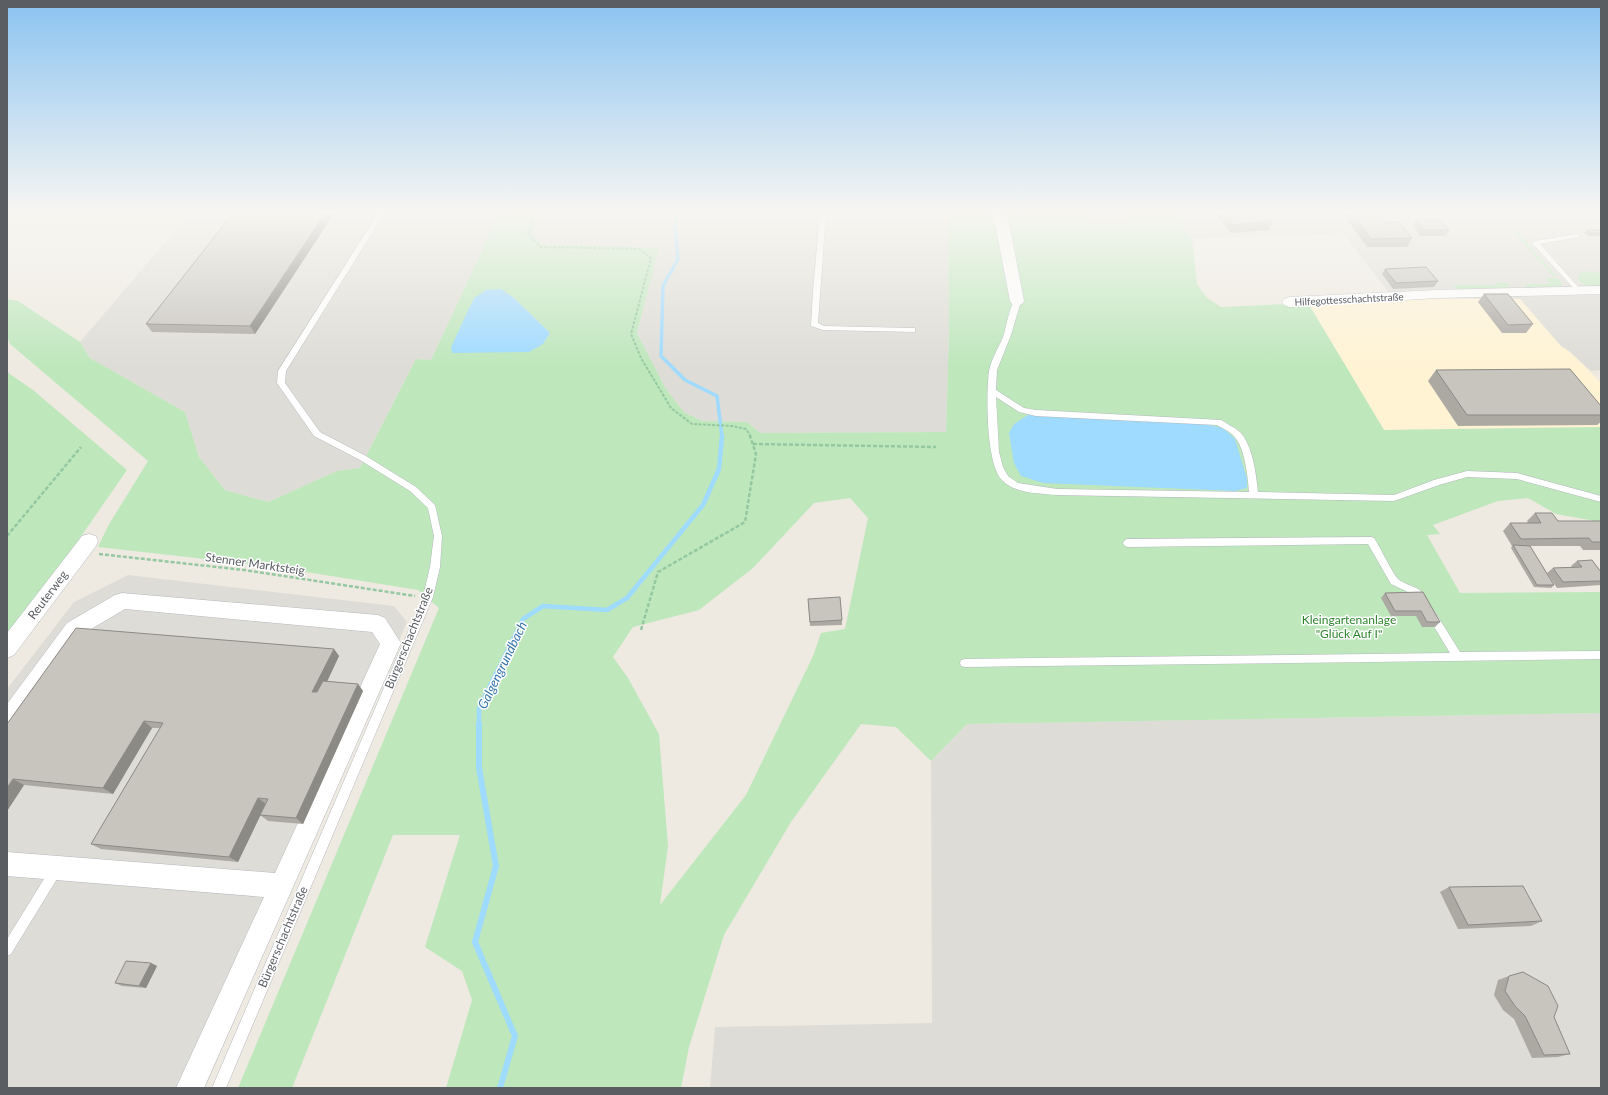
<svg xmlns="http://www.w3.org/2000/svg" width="1608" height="1095" viewBox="0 0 1608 1095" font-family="Lato,sans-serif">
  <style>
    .commercial { fill: #fff3d4 }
    .industrial { fill: #dedcd6 }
    .green { fill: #bee7bc; fill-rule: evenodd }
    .water { fill: #9fdaff }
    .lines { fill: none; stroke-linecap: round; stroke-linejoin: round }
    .stream-far2 { stroke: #9fdaff; stroke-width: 3.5 }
    .stream-far1 { stroke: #9fdaff; stroke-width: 4.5 }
    .stream { stroke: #9fdaff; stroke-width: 6 }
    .service-casing { stroke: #b4b8bd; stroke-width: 1 }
    .minor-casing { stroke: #b4b8bd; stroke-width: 1 }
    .path-far1 { stroke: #94c8a1; stroke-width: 2; stroke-dasharray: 3 1.5; stroke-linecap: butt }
    .path { stroke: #94c8a1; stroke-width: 2.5; stroke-dasharray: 4 2; stroke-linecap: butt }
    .service { fill: #fff; fill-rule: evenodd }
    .minor { fill: #fff; fill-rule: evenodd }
    .wall { fill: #aca9a3 }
    .shaded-wall { fill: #8c8a85 }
    .building { fill: #c8c5be; stroke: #8c8a85 }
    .labels { text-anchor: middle; stroke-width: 3; stroke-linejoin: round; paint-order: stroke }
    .far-street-label { font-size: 10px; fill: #5a5e63; stroke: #fff }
    .street-label { font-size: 12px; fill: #5a5e63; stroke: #fff }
    .park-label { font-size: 12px; fill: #2f842f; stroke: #fff }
    .water-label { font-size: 13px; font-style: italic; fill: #3675ad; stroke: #fff }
  </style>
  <rect width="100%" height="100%" fill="#eeeae1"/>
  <path class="commercial" d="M1393,298L1520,299L1561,346L1569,351L1601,383V427L1384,430L1308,303Z"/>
  <path class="industrial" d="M191,212H500L431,360L416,359L360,468L337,471L268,502L225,490L199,457L185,412L90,358L80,342Z
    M540,212H948L949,334L946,432L760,433L747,422L702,421L684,412L666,389L637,333L659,248L541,244L533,233Z
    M1087,212H1127L1132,222L1092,224Z
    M1176,212H1601V370L1591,371L1569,351L1561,346L1520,299L1393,298L1343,233L1192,239Z
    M128,575L394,606L407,622L205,1088H7V689L74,602Z
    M1601,713V1088H710L715,1027L932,1023L931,761L967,724Z"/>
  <path class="green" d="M500,212H540L533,233L541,244L659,248L637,333L666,389L684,412L702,421L747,422L760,433L946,432L949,334L948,214L962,212H1087L1093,224L1132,222L1127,212H1176L1192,239L1197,284L1207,298L1221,307L1308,303L1384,430L1601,427V522L1556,514L1528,498L1498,501L1433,525L1440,534L1427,535L1460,593L1601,592V713L967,724L931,761L896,727L861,724L791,822L724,935L689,1047L681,1088H446L472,1000L462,971L425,947L460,835H393L292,1088H238L439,608L418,590L275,567L98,547L108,526L148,461L10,344L7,336V299L18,301L80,342L90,358L185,412L199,457L225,490L268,502L337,471L360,468L416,359L431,360ZM501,289L514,298L550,333L543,344ZM850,498L868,518L845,629L821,633L813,656L746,795L660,905L668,846L659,734L628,678L613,657L633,627L699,610L753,568L814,503Z
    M1511,230H1516L1556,276H1553Z
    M1590,271L1601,273V286H1588L1580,282L1578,278L1580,273Z
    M1546,278H1557L1562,283L1561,287H1528L1524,284H1550Z
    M1496,283H1507L1509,285L1508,288L1458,289L1452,285H1498Z
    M7,372L33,390L127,470L57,571L7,638Z"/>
  <path class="water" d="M501,289L514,298L550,333L543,344L529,352L452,353L451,347L474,298L486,290Z
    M1028,415L1203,424L1223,428L1235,439L1247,479V488L1235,491L1043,483L1021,476L1014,463L1009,433L1014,424Z"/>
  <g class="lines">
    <path class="stream-far2" d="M678,212L675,227L678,259L663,286L661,356L685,380L717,396L722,437"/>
    <path class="stream-far1" d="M479,725V708L523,619L543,606L607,610L627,598L703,505L719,469L722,436"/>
    <path class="stream" d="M479,724V768L496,866L475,942L515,1036L500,1088"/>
    <g class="service-casing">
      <path id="service" d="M379,212H385L286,371L285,383L320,432L366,456L416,487L435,505L442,536L440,567L433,597L226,1088H212L423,597L430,567L434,536L428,508L410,491L360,460L314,436L277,383L278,371Z
        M820,212H826L818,323L824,326L912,328H915V332L823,330L811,326L813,292Z
        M1577,234L1579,235V237L1540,244L1581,290V292H1577L1532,243L1535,241Z
        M1015,299H1017L1021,301L1011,335L997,370L996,390L1024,408L1036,410L1221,420C1227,424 1234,427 1240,432C1253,446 1256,474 1258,492L1394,495L1434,480L1467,471L1517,473L1601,496V502L1517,479L1467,477L1439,485L1394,501L1057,495C1040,493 1015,494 1002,480C986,464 986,394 989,371C991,359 1000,346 1004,334C1007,323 1009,310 1015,299ZM996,397L1019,412L1036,416L1217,425C1224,429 1232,432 1237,440C1245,452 1248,478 1249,492L1057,489L1018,483L1008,476L1003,467L999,452Z
        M1371,537L1374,538C1379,545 1393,574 1398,579C1408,587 1420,585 1428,600L1426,603L1423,604L1420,603L1410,593L1391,584L1368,544L1127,547L1124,545L1123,543L1124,541L1127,539Z
        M1432,611L1435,612L1460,652L1601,651V659L965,667L961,666L960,663L961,660L965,659L1450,653L1427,615L1429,612Z
        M56,864L60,866L62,870L60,874L11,954L7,956V939L52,866Z"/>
    </g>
    <g class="minor-casing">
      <path id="minor" d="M992,212H1005L1009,223L1024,301L1022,304L1017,306L1012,304L1010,301L995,223Z
        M1601,286V294L1437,298L1289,307L1284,305L1282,302L1284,299L1289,297L1437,290Z
        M89,534L96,536L98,541L96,546L14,655L7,658V633L82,536Z
        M122,593L378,615L385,618L401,643L204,1088H176L264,897L7,876V852L275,873L380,644L372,632L125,609L81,635L15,729L7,732V704L67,623L115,595Z"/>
    </g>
    <path class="path-far1" d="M536,212L528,235L541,247L639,249L651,258L631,334L641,358L671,408L692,424L732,426L746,429L751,437"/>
    <path class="path" d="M753,444L936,447
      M7,536L81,447
      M99,554L244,570L415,596
      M641,630L658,572L745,522L756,454L750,436"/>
    <use href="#service" class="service"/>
    <use href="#minor" class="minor"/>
  </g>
  <path class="wall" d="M234,212H335L255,334L152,332L146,324Z
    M1217,212H1265L1273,221L1269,230L1231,233L1216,215Z
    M1346,212H1377L1385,223L1412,238L1407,247H1367L1344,216Z
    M1601,216V222L1599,219Z
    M1416,220L1449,230L1446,236H1420L1413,226Z
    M1587,230L1601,231V236H1588L1584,233Z
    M1385,269L1438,281L1434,287L1393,289L1382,274Z
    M1484,294L1533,324L1526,333H1502L1478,302Z
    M1436,370L1601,406V422L1597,425L1458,426L1428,381Z
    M1535,513L1558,521H1601V550H1583L1580,546H1530L1554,585L1551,588L1534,587L1511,548L1512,546L1503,531L1510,523H1528L1527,521Z
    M1577,561L1601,572V585L1557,588L1547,573L1553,568L1572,567L1571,566Z
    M1423,592L1440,622L1435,627H1422L1416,616H1391L1381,598L1385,593Z
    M808,599L842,620V625L810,626Z
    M334,649L339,656L327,681L358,684L363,691L303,824L268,821L260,815L263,809L238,862L101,849L91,844L160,728H152L113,794L24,785L7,811V724Z
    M1449,887L1542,921L1531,926L1458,929L1440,892Z
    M151,963L157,966L146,988L122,986L115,983Z
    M1509,976L1554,1017L1570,1054L1558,1057L1532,1058L1514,1019L1503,1010L1494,995L1498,980Z"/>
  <path class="shaded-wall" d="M326,212H335L255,334L250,326Z
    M334,649L339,656L319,699L312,692Z
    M358,684L363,691L303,824L296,818Z
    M144,721L152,728L113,794L103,788Z
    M13,779L24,785L7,811V788Z
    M258,798L266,804L238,862L229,857Z
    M151,963L157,966L146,988L139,986Z"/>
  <path class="building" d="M234,212H326L250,326L146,324Z
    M1224,212H1265L1273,221L1234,225Z
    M1351,212H1377L1385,223L1399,222L1412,238L1371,239Z
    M1416,220H1440L1449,230H1424Z
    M1587,230H1599L1601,231V233H1590Z
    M1426,267L1438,281L1396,283L1385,269Z
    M1484,294H1508L1533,324L1508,325Z
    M1570,369L1601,406V415H1467L1436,370Z
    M1535,513H1552L1558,521H1601V542H1592L1589,538L1521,539L1510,523H1541Z
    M1513,545L1530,546L1554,585H1537Z
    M1592,560L1601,572V581L1563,582L1553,568L1582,567L1577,561Z
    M1423,592L1440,622H1427L1421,611H1395L1385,593Z
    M840,597L842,620L810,622L808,599Z
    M76,628L334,649L312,692H317L323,681L358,684L296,818L260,815L268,799L258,798L229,857L91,844L163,723L144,721L103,788L13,779L7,788V724Z
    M1523,886L1542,921L1468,925L1449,887Z
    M126,961L151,963L139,986L115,983Z
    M1523,972L1548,986L1558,1006L1554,1017L1570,1054L1544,1055L1525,1016L1515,1006L1505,991L1509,976Z"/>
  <linearGradient id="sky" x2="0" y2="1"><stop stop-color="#8bc3f1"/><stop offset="0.58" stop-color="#f7f6f2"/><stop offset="1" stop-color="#f7f6f2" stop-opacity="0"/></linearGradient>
  <rect width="1608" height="366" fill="url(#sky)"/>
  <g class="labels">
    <g class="far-street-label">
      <text transform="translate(1349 299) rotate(-3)" y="4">Hilfegottesschachtstraße</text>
    </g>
    <g class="street-label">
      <text transform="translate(255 564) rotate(8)" y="4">Stenner Marktsteig</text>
      <text transform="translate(48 595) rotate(-53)" y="4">Reuterweg</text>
      <text transform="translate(409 638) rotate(-68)" y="4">Bürgerschachtstraße</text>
      <text transform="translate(283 937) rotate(-67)" y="4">Bürgerschachtstraße</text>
    </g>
    <g class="park-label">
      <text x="1349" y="624">Kleingartenanlage<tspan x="1349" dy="14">"Glück Auf I"</tspan></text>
    </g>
    <g class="water-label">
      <text transform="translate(502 665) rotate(-64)" y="5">Galgengrundbach</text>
    </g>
  </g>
  <rect width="1608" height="1095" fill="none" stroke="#5a5e63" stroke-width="16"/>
</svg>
